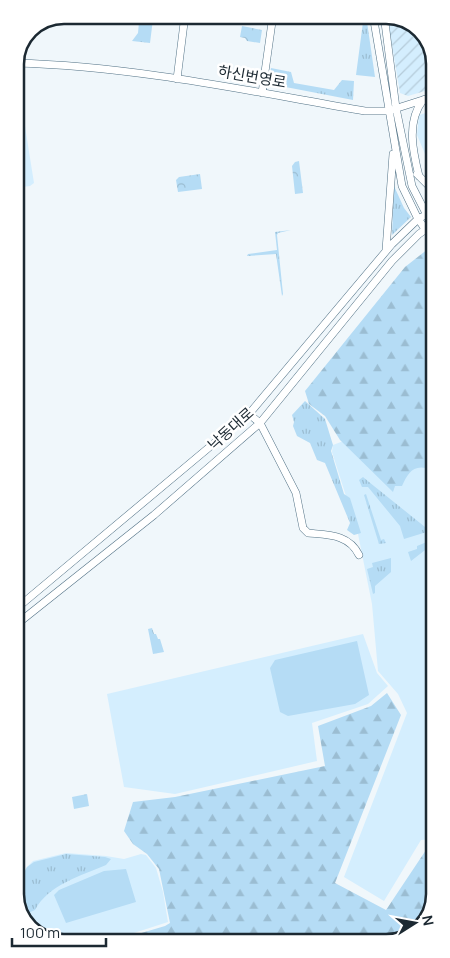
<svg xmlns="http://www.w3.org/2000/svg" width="450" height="958" viewBox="0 0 450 958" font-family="Manrope,'Noto Sans KR',sans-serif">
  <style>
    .built { fill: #d4eefe }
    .industrial { fill: url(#industrial-furrows) }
    .grass { fill: url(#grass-tufts) }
    .forest { fill: url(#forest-firs) }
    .park { fill: url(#park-crowns) }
    .pitch { fill: #b5dcf5 }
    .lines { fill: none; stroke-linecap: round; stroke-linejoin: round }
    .minor-casing { stroke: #517185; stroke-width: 8 }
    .major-casing { stroke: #7f9fb3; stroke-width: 10 }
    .minor { stroke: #fff; stroke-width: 7 }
    .major { stroke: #d2ebfb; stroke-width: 9 }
    .labels { text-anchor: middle; stroke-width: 5; stroke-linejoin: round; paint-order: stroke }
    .street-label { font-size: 15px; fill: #1c2932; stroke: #fff }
    .rim { fill: none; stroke: #1c2932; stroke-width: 2.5 }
  </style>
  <defs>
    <pattern id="industrial-furrows" width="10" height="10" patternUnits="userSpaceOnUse" patternTransform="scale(1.25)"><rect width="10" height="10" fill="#d4eefe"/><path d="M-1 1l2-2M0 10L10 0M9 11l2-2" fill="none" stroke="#b5ccda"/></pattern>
    <pattern id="grass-tufts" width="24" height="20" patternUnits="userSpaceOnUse" patternTransform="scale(1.25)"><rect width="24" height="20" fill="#b5dcf5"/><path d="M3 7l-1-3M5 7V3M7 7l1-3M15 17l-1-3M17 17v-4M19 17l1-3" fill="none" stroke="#9bbdd2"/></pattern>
    <pattern id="forest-firs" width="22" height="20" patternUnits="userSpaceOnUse" patternTransform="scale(1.25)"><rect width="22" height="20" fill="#b5dcf5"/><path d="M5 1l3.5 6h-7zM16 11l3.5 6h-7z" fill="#9bbdd2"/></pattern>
    <pattern id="park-crowns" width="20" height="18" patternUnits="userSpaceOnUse" patternTransform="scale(1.25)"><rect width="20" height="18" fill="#b5dcf5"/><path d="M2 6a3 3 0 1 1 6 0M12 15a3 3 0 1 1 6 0" fill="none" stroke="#9bbdd2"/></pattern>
  </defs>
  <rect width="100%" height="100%" fill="#f0f7fb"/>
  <path class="built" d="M15,74L17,76L34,183L30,186L15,188Z
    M432,111L433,173L417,135L419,115Z
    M375,429L434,454L435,839L421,840L384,901L344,877L407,713L398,694L378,671L372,604L358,534L332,452L333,445Z
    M363,634L377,673L388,686L368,704L312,723L317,761L175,794L124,787L107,694Z
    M66,853L106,856L124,859L141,854L146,855L156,868L163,892L168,922L103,943H61L34,933L18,910V882L27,867L33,861Z"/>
  <path class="industrial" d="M387,15L416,25L432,48V89L408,96L400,93Z"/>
  <path class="grass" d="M362,15H366L375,77L356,75L363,22Z
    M144,18L153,19L150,43L132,41L138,33L139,22Z
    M271,68L291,72L294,83L334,90L342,80L354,81L353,100L270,84L269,82Z
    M394,186L404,208L411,217L392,235Z
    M291,230L278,233L277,235L283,294L282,296L276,254L247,256L248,254L277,250L275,232Z
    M305,401L325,419L333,445L331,451L344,494L350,498L361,533L354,535L347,530L350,523L325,463L317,460L310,443L297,436L293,426L294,422L292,415Z
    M363,477L369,482L430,531L404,539L400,526L368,487H362L359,480Z
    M366,494L381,540L384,539L386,543L379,544L364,495Z
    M434,539L429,547L411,561L408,552L417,549V546Z
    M391,558V572L375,586V593L373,594L367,569L373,567L372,563Z
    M152,628L154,634H156L158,639H160L164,652L153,654L148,629Z
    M66,854L105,857L111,859L106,865C81,876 49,884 35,910L28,913L26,916L29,920L27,923L18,910V884L27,867L34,862Z"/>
  <path class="forest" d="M433,245L434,458L426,468C412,465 407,475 402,486H395L393,492L340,440L325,416L309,404L305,391L405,267Z
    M387,693L401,715L335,883L386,910L428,847L435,846V897L425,924L402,940L111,942L165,926L170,923L159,869L147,854L133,844L124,831L133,802L175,797L325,766L318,726L371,706Z"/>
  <path class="park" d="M242,26L262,30L260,43L247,41L245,38L240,37Z
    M299,161L303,193L295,194L292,166L295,162Z
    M200,174L202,189L178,192L176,180L179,177Z
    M87,794L89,806L74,809L72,797Z"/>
  <path class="pitch" d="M357,641L369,695L355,704L288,716L280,712L270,668L275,660Z
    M126,869L136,902L66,923L54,895L59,890L104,871Z"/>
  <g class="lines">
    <g class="minor-casing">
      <path id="minor" d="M373,15L402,186L417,217L425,229
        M15,63C133,66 249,91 365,111H388L432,97
        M177,79L185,15
        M262,93L273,15
        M417,174L433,190
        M419,176C413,152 406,122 423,100
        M386,250L393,154
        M249,414L260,423L296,493L303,528L308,533C328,535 349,534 359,555
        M17,608L249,414L392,244L418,219L433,211
        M17,624L154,515L260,423L392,261L419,234L432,225L412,186L396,108L384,15"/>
    </g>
    <g class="major-casing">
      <path id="major" d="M432,225H433"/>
    </g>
    <use href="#minor" class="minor"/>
    <use href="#major" class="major"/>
  </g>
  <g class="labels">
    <g class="street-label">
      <text transform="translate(252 77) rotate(10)" y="5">하신번영로</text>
      <text transform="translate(231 429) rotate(-42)" y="5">낙동대로</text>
    </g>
  </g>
  <path d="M0 0H450V958H0ZM64 24H386A40 40 0 0 1 426 64V894A40 40 0 0 1 386 934H64A40 40 0 0 1 24 894V64A40 40 0 0 1 64 24Z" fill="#fff" fill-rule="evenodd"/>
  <path class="rim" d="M64 24H386A40 40 0 0 1 426 64V894A40 40 0 0 1 386 934H64A40 40 0 0 1 24 894V64A40 40 0 0 1 64 24Z"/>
  <g transform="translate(415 923) rotate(79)" stroke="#ffffff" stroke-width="4" paint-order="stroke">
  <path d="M0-4L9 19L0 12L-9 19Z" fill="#1c2932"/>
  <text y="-8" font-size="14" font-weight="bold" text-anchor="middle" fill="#1c2932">N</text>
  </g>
  <path d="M12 938v8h94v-8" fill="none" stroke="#1c2932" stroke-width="2.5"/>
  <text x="20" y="938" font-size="15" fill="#1c2932" stroke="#ffffff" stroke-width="4" paint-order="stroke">100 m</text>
</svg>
